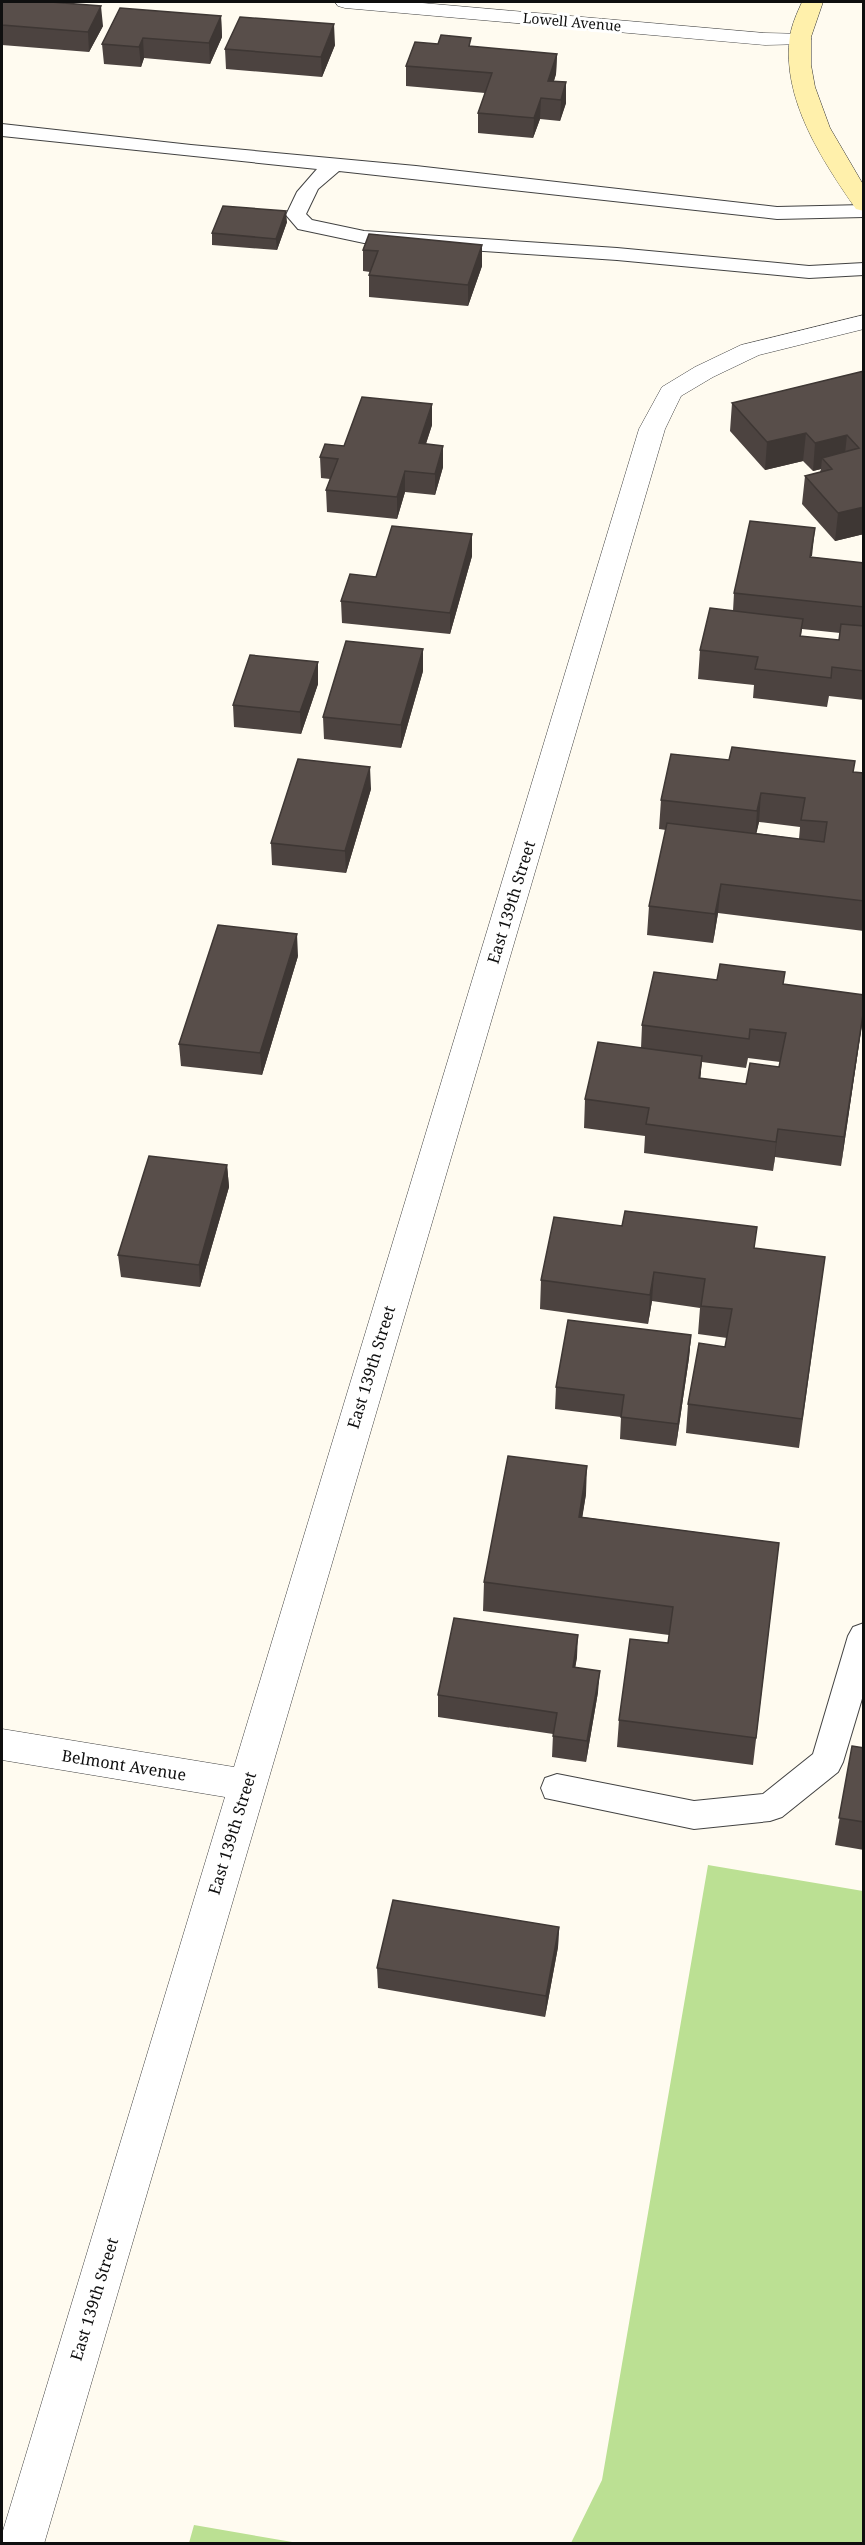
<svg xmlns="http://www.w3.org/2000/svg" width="865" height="2545" viewBox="0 0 865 2545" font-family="'Noto Serif',serif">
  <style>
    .forest { fill: #bbe093 }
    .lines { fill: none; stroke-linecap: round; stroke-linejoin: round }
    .lane-casing { stroke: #424242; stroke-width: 2 }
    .street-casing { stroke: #424242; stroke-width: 1 }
    .secondary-casing { stroke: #313131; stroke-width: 1 }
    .lane { fill: #fff; fill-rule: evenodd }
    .street { fill: #fff; fill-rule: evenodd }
    .secondary { fill: #fff0ab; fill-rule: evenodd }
    .wall { fill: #4c4340; fill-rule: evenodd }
    .shaded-wall { fill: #3e3734 }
    .building { fill: #584e4a; stroke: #3e3734; stroke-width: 1.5 }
    .labels { text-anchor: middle; stroke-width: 6; stroke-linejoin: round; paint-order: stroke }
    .far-street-label { font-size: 14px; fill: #0f0f0f; stroke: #fff }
    .street-label { font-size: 16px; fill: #0f0f0f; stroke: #fff }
  </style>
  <rect width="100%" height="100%" fill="#fffbf0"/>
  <path class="forest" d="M708,1865L863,1891V2543H571L602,2480Z
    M194,2525L298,2543H189Z"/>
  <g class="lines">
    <g class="lane-casing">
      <path id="lane" d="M2,124L191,145L416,166L777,207L864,205V217L777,219L339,171L318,189L306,214L312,220L364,231L617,248L809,266L864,263V275L809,278L617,260L364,243L298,229L286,215L297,192L317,169L2,136Z
        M864,1623V1692L843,1762L838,1772L782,1817L770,1821L694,1829L545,1798L541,1788L545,1778L557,1774L694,1801L763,1794L813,1754L848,1636L853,1627Z"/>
    </g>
    <g class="street-casing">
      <path id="street" d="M335,2H411L765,33L808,34L811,39L808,44L765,45L345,8L338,6Z
        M864,315V329L759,355L713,377L681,396L665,429L44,2544H2V2534L225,1797L2,1760V1729L234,1767L639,429L662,387L695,367L741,345Z"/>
    </g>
    <g class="secondary-casing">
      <path id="secondary" d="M802,2H823L811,37V65L815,87L830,128L864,186V211L856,209C822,160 781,98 790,36C792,24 797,13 802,2Z"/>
    </g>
    <use href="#lane" class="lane"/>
    <use href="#street" class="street"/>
    <use href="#secondary" class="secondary"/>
  </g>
  <path class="wall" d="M2,2L103,26L89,52L2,45Z
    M221,16L222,37L210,64L144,58L141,67L104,64L102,44Z
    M335,45L322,77L226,69L225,49Z
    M471,47L557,54L556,74L554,81L566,82V103L560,121L540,119L533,138L478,133V113L485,93L406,86V66Z
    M287,222L277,250L212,245V233Z
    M369,234L482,266L468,306L369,297V275L370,272L363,271V250Z
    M864,371V534L835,541L802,504L805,476L820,472L821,469L813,471L803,461L765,470L730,431L732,403Z
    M432,425L426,444L443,467L435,495L405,492L397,519L327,512L326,490L330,479L321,478L320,457L344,446Z
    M472,534V556L450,634L342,623L341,601L376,577Z
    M812,557L864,563V700L829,696L827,707L753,698L754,685L698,679L700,650L733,611L734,593ZM802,629L840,633L839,640L801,636Z
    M318,662V684L301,734L234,727L233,705Z
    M423,671L401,748L324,739L323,717Z
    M729,760L864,773V931L718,913L713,943L647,935L649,906L666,830L659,829L661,800ZM759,822L800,827L799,839L756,833Z
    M371,789L346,873L272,865L271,843Z
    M298,956L262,1075L181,1066L179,1044Z
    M717,980L784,985L864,1010L841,1166L775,1157L773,1171L644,1153L645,1136L584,1128L585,1099L641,1048L642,1025ZM748,1058L780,1062L779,1067L746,1084L700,1078L702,1062L746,1068Z
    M227,1165L229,1187L200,1287L121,1277L118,1255Z
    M755,1248L825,1257L799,1448L686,1433L688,1404L725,1347L727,1338L698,1334L700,1308L652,1301L648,1324L540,1309L541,1280Z
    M691,1335L689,1358L676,1446L620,1439L621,1417L555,1409L556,1387Z
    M586,1494L582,1517L779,1543L753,1765L617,1747L619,1720L668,1643L669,1635L483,1611L484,1582Z
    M577,1657L575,1667L598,1692L586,1762L552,1757L553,1734L438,1717V1695Z
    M852,1746L864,1748V1850L835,1845Z
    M559,1927L558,1947L545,2017L378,1988L377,1968Z"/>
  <path class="shaded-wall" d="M101,6L103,26L89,52L88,32Z
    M221,16L222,37L210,64L209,43Z
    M334,24L335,45L322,77L321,57Z
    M143,38L144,58L141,67L139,47Z
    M557,54L556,74L548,99V81Z
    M566,82V103L560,121L561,100Z
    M541,98L540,119L533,138L534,118Z
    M286,211L287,222L277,250L276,239Z
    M482,245V266L468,306V285Z
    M432,404V425L419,464V443Z
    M806,433L803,461L765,470L767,442Z
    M847,435L844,463L822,458L821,469L813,471L815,443Z
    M443,446V467L435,495V474Z
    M405,471V492L397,519V497Z
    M864,507V534L835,541L838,513Z
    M815,528L812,556L810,557Z
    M472,534V556L450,634V613Z
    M423,649V671L401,748V725Z
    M318,662V684L301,734L300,712Z
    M370,767L371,789L346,873L345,851Z
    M761,793L759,822L755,840L757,811Z
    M721,884L718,913L713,943L715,914Z
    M297,934L298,956L262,1075L260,1053Z
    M864,1008L862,1024L841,1166L844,1137Z
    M702,1056L700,1085L699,1078Z
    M778,1129L775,1157L773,1171L776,1142Z
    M227,1165L229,1187L200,1287L199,1265Z
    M654,1272L652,1301L648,1324L650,1295Z
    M691,1335L689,1358L676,1446L678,1424Z
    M587,1466L586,1494L578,1545L579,1517Z
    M578,1635L577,1657L572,1688L573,1667Z
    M600,1671L598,1692L586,1762L587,1741Z
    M559,1927L558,1947L545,2017L546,1996Z"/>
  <path class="building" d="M2,2H51L101,6L88,32L2,25Z
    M120,8L221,16L209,43L143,38L139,47L102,44Z
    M240,17L334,24L321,57L225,49Z
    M441,35L471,38L469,46L557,54L548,81L566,82L561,100L541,98L534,118L478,113L492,73L406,66L415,42L438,44Z
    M223,206L286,211L276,239L212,233Z
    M369,234L482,245L468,285L369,275L378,251L363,250Z
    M864,371V507L838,513L805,476L832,469L822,458L859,448L847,435L815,443L806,433L767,442L732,403Z
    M362,397L432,404L419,443L443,446L435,474L405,471L397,497L326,490L338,459L320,457L325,444L344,446Z
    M750,521L815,528L810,557L864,563V607L734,593Z
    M392,526L472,534L450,613L341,601L350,574L376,577Z
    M710,608L803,619L800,636L839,640L841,624L864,626V671L832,667L831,678L755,669L758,657L700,650Z
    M346,641L423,649L401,725L323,717Z
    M250,655L318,662L300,712L233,705Z
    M732,747L855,761L853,772L864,773V901L721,884L715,914L649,906L667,823L824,842L827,822L801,820L805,798L761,793L757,811L661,800L671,754L729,760Z
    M298,759L370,767L345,851L271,843Z
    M218,925L297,934L260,1053L179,1044Z
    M720,964L785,972L783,984L864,995V1008L844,1137L778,1129L776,1142L646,1124L649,1108L585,1099L598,1042L702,1056L699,1078L746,1084L750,1063L779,1067L786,1033L750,1029L749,1039L642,1025L654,972L717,980Z
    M149,1156L227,1165L199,1265L118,1255Z
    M625,1211L757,1227L754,1248L825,1257L802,1419L688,1404L699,1343L725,1347L732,1309L701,1306L705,1279L654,1272L650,1295L541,1280L554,1217L622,1226Z
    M568,1320L691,1335L678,1424L621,1417L624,1395L556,1387Z
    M508,1456L587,1466L579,1517L779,1543L756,1738L619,1720L630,1639L668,1643L673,1607L484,1582Z
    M454,1618L578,1635L573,1667L600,1671L587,1741L553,1736L557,1713L438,1695Z
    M852,1746L864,1748V1822L839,1818Z
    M393,1900L559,1927L546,1996L377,1968Z"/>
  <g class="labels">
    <g class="far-street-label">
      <text transform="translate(572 22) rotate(5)" y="5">Lowell Avenue</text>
    </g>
    <g class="street-label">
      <text transform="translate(511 902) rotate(-73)" y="6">East 139th Street</text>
      <text transform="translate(371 1367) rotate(-73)" y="6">East 139th Street</text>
      <text transform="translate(124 1765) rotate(9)" y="6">Belmont Avenue</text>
      <text transform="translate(232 1833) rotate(-73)" y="6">East 139th Street</text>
      <text transform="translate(94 2299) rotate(-73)" y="6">East 139th Street</text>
    </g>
  </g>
  <rect width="865" height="2545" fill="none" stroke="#0f0f0f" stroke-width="6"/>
</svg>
